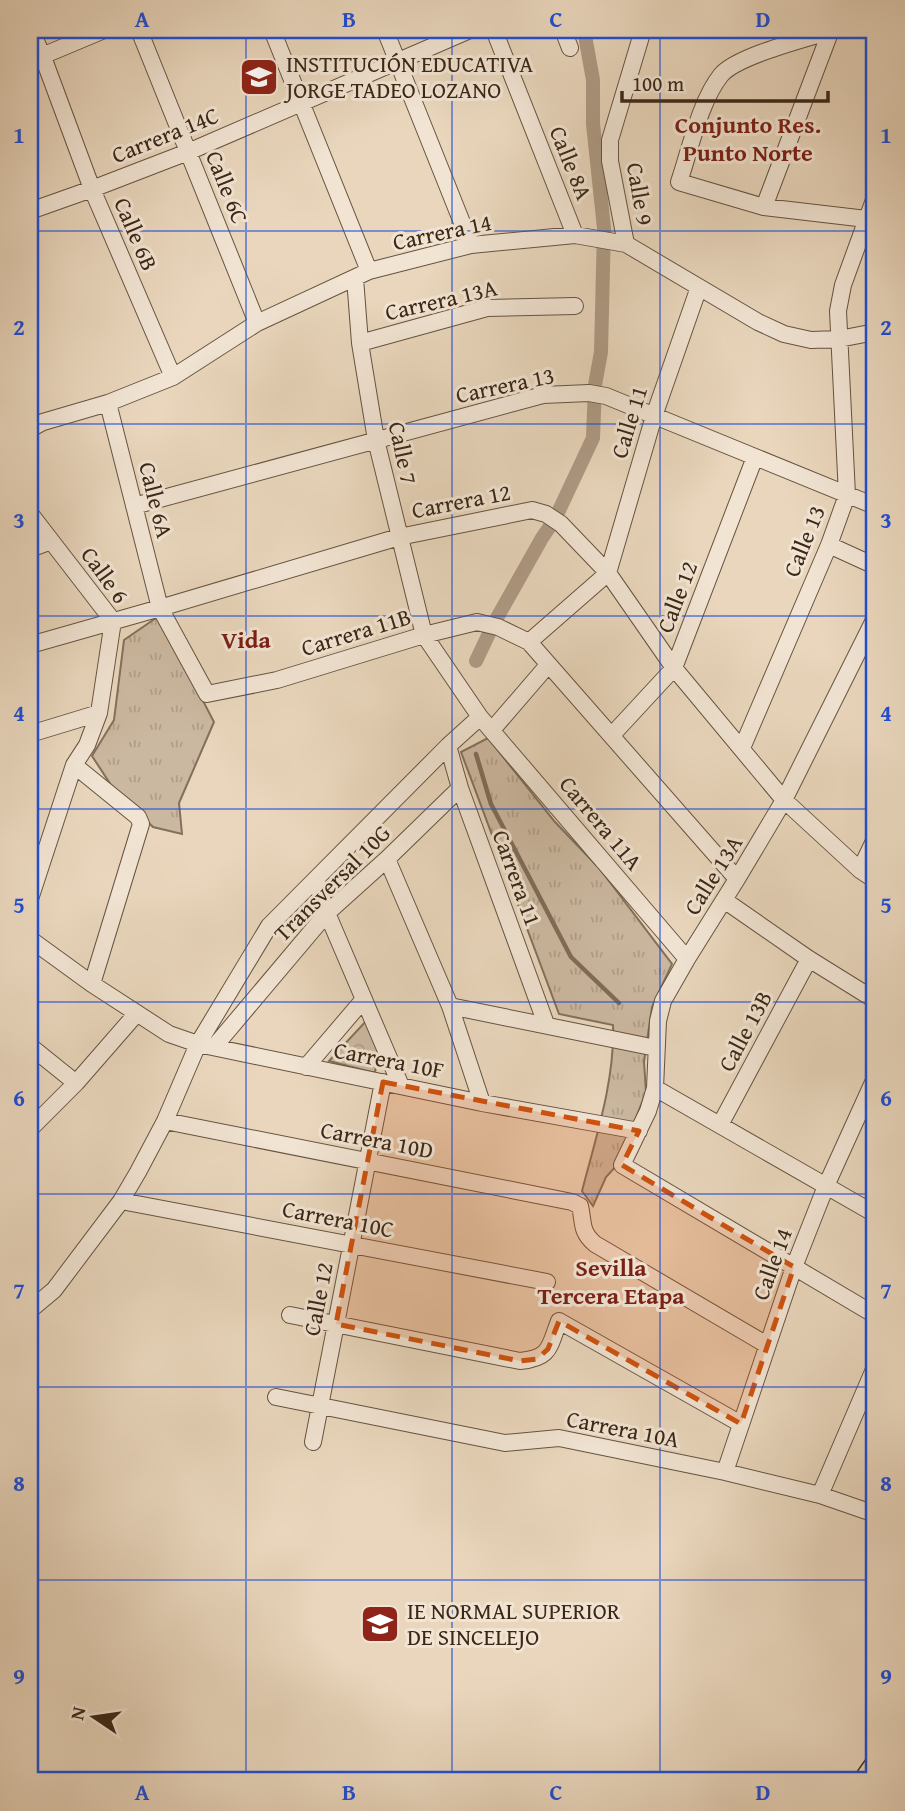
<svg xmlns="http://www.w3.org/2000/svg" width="905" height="1811" viewBox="0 0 905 1811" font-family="'Gentium Book Plus',serif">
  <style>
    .grass { fill: url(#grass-tufts); stroke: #83705b; stroke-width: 2 }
    .park { fill: url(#park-crowns); stroke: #83705b; stroke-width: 2 }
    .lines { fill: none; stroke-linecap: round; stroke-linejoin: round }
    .stream { stroke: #806c58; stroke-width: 4.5 }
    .canal { stroke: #ae9a84; stroke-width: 14 }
    .minor-casing { stroke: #665340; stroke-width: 18 }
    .major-casing { stroke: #3b2716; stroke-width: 22 }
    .minor { stroke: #f1e4d3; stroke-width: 16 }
    .major { stroke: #e9d6bc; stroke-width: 19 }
    .marked { fill: #ce520e; fill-opacity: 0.2; stroke: #ce520e; stroke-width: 5; stroke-dasharray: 14 9; stroke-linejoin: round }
    .grid { fill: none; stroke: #1d4ed8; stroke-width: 2; stroke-opacity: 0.55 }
    .labels { text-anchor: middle; stroke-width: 6; stroke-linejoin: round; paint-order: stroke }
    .poi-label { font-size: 23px; fill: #3b2716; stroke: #f1e4d3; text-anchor: start }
    .street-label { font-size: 23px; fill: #3b2716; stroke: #f1e4d3 }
    .neighbourhood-label { font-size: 24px; font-weight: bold; fill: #7a1f14; stroke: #f1e4d3 }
    .neatline { fill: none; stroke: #1d4ed8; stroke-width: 2.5 }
    .grid-label { font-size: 23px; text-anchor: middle; font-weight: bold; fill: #1d4ed8 }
  </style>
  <defs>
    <pattern id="grass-tufts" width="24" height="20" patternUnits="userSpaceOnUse" patternTransform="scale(1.75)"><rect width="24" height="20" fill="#cbb8a0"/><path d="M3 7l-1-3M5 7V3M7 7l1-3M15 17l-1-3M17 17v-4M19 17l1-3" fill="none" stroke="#af9e89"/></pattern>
    <pattern id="park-crowns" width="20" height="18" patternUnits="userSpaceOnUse" patternTransform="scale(1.75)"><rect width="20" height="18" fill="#cbb8a0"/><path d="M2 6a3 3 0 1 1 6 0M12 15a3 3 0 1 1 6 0" fill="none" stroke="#af9e89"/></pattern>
  </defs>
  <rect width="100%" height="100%" fill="#e9d6bc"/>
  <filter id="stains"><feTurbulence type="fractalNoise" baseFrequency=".00286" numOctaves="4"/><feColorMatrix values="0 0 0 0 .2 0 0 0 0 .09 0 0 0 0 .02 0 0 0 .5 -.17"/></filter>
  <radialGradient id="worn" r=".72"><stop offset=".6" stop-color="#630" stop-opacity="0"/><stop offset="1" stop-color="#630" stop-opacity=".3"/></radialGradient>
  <path class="grass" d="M159,616L214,722L179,803L182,834L153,827L111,785L92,756L114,720L124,640Z
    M488,738L555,822L599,868L672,964L652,1007L644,1062L646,1092L618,1164L606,1177L593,1206L582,1191C596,1137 615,1080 613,1025L559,1014L461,752Z"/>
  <path class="park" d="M366,1021L378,1050L375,1073L329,1061Z"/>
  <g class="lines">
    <path class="stream" d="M476,754L491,804L571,957L619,1003"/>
    <path class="canal" d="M476,661L493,625L542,538L555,519L593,438L595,385L601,352L604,228L593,124V80L584,30"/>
    <g class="minor-casing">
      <path id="minor" d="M31,30L43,57L92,189L173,377
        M139,30L257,323
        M272,30L369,271
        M385,30L471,245
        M494,30L575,235
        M563,30L570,48
        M831,31C805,39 737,56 721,75C700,101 690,150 679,182L764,207L875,220
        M30,61L104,30
        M764,207L831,30
        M30,211L92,189L188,152L470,30
        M626,244L610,161V140L643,30
        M355,278L360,343L376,440L424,635L480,717L687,959
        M360,343L487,308L575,306
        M108,403L160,608L207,694L277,680L424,635L477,622L498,627L529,642L737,879
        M30,429L43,422L108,403L173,377L257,323L369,271L471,245L575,235L626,244L758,322L784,334L811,340L839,339L875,332
        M134,506L543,395L589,393L606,396L875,506
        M829,545L875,566
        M30,549L51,541
        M875,618L784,800L737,879L687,959L663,1001L658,1021L655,1088L648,1111L622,1165L875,1315
        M529,642L608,573L654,416L699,287
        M30,645L160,608L399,537L532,510L546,514L561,524L608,573L674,668L784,800L860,870L875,880
        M492,730L548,665
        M30,734L99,713
        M612,735L674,668L755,457
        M448,746L460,788L546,1024
        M742,748L829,545L847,495L838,311L843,285L875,197
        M74,765L138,817L141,824L92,984
        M387,859L450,1006L482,1103
        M860,870L875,839
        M316,880L327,913L401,1086
        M30,899L74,765L87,745L99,713L113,621L32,516
        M724,900L809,959L875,1000
        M30,939L92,984L169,1034L198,1044L482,1103L639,1131
        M450,1006L656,1048
        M30,1046L76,1083
        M214,1047L327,913L387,859L460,788
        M306,1067L364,999
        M655,1088L875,1214
        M165,1121L572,1202L580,1206C584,1223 580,1231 595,1244L767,1345
        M720,1125L809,959
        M30,1129L76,1083L137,1013
        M121,1201L547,1282
        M30,1310L54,1290L121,1201L138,1172L165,1121L198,1044L269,926L448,746L480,717
        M290,1315L520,1361C551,1358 549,1347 559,1321L741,1424
        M276,1397L505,1443L559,1438L725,1472L820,1495L875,1514
        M313,1442L383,1082
        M725,1472L794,1267L826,1186L875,1078
        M820,1495L875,1367"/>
    </g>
    <g class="major-casing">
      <path id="major" d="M863,1781L875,1764"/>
    </g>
    <use href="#minor" class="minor"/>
    <use href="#major" class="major"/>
  </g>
  <path class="marked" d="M383,1082L639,1131L622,1165L794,1267L741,1424L559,1321L548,1349L537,1359L520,1361L336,1324Z"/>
  <path class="grid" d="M246,30V1781M452,30V1781M660,30V1781M30,231H875M30,424H875M30,616H875M30,809H875M30,1002H875M30,1194H875M30,1387H875M30,1580H875"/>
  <defs>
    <g id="university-square" transform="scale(2.0125)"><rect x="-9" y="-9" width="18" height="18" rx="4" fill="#8f2418" stroke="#f1e4d3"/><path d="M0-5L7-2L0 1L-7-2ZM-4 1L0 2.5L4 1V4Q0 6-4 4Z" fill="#fff"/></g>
  </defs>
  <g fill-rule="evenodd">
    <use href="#university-square" x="259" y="77"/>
    <use href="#university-square" x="380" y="1624"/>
  </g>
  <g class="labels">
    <g class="poi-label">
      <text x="286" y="72">INSTITUCIÓN EDUCATIVA<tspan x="286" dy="26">JORGE TADEO LOZANO</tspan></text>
      <text x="407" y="1619">IE NORMAL SUPERIOR<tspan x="407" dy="26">DE SINCELEJO</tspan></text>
    </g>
    <g class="street-label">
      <text transform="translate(165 135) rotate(-22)" y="8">Carrera 14C</text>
      <text transform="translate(571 163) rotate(68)" y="8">Calle 8A</text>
      <text transform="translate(227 187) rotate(68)" y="8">Calle 6C</text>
      <text transform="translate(640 194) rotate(80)" y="8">Calle 9</text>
      <text transform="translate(442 232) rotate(-12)" y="8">Carrera 14</text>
      <text transform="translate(136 234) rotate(67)" y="8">Calle 6B</text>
      <text transform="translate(441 300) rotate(-13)" y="8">Carrera 13A</text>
      <text transform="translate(505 385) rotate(-12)" y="8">Carrera 13</text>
      <text transform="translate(629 422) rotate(-73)" y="8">Calle 11</text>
      <text transform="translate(403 453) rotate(78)" y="8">Calle 7</text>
      <text transform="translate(156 500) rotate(76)" y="8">Calle 6A</text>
      <text transform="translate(461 501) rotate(-11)" y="8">Carrera 12</text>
      <text transform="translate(804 541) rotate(-68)" y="8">Calle 13</text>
      <text transform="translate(105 575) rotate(54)" y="8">Calle 6</text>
      <text transform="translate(677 597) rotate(-69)" y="8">Calle 12</text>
      <text transform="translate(356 632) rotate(-17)" y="8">Carrera 11B</text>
      <text transform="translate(601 823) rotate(50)" y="8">Carrera 11A</text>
      <text transform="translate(713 875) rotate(-58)" y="8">Calle 13A</text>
      <text transform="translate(517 878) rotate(70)" y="8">Carrera 11</text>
      <text transform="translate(332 883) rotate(-45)" y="8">Transversal 10G</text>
      <text transform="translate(745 1031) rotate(-62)" y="8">Calle 13B</text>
      <text transform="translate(389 1060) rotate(11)" y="8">Carrera 10F</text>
      <text transform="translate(377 1140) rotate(11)" y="8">Carrera 10D</text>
      <text transform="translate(338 1219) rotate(11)" y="8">Carrera 10C</text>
      <text transform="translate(772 1264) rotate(-70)" y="8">Calle 14</text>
      <text transform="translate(318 1299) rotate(-79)" y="8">Calle 12</text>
      <text transform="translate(623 1429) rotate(11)" y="8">Carrera 10A</text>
    </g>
    <g class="neighbourhood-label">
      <text x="748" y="133">Conjunto Res.<tspan x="748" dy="28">Punto Norte</tspan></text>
      <text x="246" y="648">Vida</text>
      <text x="611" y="1276">Sevilla<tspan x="611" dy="28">Tercera Etapa</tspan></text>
    </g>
  </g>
  <rect width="905" height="1811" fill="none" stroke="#e9d6bc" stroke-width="77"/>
  <g transform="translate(94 1717) rotate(283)" stroke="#f1e4d3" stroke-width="5" paint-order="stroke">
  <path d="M0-5L12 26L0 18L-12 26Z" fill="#3b2716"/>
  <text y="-10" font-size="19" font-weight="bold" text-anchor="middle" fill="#3b2716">N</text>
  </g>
  <path d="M622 91v10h206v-10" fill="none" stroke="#3b2716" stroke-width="3.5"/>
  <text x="632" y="91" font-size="21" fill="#3b2716" stroke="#f1e4d3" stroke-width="5" paint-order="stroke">100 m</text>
  <rect x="38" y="38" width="828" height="1734" class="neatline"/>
  <g class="grid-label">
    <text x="142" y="27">A</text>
    <text x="349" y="27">B</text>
    <text x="556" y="27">C</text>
    <text x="763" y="27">D</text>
    <text x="19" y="143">1</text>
    <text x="886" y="143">1</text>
    <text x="19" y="335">2</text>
    <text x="886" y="335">2</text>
    <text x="19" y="528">3</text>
    <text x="886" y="528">3</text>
    <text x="19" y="721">4</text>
    <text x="886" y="721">4</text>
    <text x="19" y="913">5</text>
    <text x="886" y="913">5</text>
    <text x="19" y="1106">6</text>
    <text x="886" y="1106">6</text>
    <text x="19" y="1299">7</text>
    <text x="886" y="1299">7</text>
    <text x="19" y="1491">8</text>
    <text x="886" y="1491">8</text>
    <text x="19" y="1684">9</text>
    <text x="886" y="1684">9</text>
    <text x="142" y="1800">A</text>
    <text x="349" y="1800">B</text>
    <text x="556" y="1800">C</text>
    <text x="763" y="1800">D</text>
  </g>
  <rect width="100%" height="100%" filter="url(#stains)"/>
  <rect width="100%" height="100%" fill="url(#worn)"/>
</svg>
